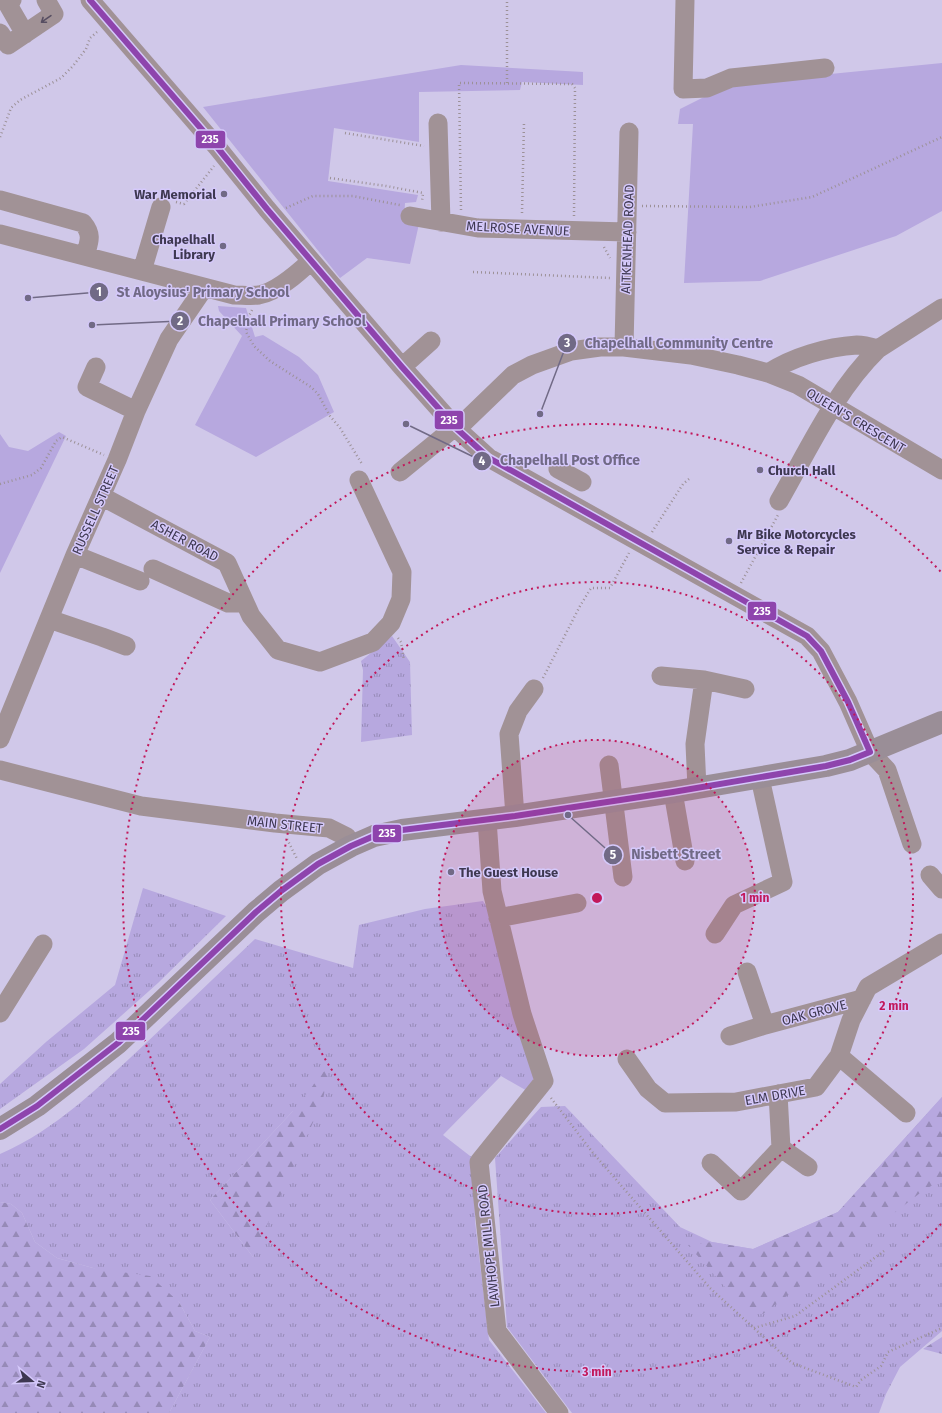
<svg xmlns="http://www.w3.org/2000/svg" width="942" height="1413" viewBox="0 0 942 1413" font-family="'Fira Sans',sans-serif">
  <style>
    .grass { fill: url(#grass-tufts); fill-rule: evenodd }
    .forest { fill: url(#forest-firs) }
    .park { fill: #b7a8df }
    .lines { fill: none; stroke-linecap: round; stroke-linejoin: round }
    .path { stroke: #9c9197; stroke-width: 2.5; stroke-dasharray: 1 3; stroke-linecap: butt }
    .minor { stroke: #a19296; stroke-width: 19 }
    .major { stroke: #9a8e97; stroke-width: 22 }
    .bus-1-casing { stroke: #d5c9fb; stroke-width: 9 }
    .bus-1 { stroke: #8e44ad; stroke-width: 6 }
    .oneway { stroke: #574e62 }
    .ring { fill: none; stroke: #c2185b; stroke-width: 2; stroke-dasharray: 2 4 }
    .poi-dot { fill: #716a86; stroke: #d5c9fb; stroke-width: 1.5 }
    .labels { text-anchor: middle; stroke-width: 3; stroke-linejoin: round; paint-order: stroke }
    .poi-label { font-size: 13px; font-weight: bold; fill: #3e3851; stroke: #d5c9fb; text-anchor: start }
    .street-label { font-size: 13px; fill: #3e3851; stroke: #d5c9fb }
    .centre { fill: #c2185b; stroke: #d5c9fb; stroke-width: 2 }
    .ring-label { font-size: 12px; text-anchor: middle; font-weight: bold; fill: #c2185b; stroke: #d5c9fb; stroke-width: 3; stroke-linejoin: round; paint-order: stroke }
    .leader { fill: none; stroke: #716a86; stroke-width: 1.5 }
    .callout-dot { fill: #716a86; stroke: #d5c9fb; stroke-width: 1.5 }
    .mark-label { font-size: 12px; text-anchor: middle; font-weight: bold; fill: #fff }
    .callout-label { font-size: 14px; text-anchor: middle; font-weight: bold; fill: #716a86; stroke: #d5c9fb; stroke-width: 3; stroke-linejoin: round; paint-order: stroke }
    .line-badge { stroke: #d5c9fb; stroke-width: 1.5 }
    .badge-label { font-size: 11px; text-anchor: middle; font-weight: bold; fill: #fff }
  </style>
  <defs>
    <pattern id="grass-tufts" width="24" height="20" patternUnits="userSpaceOnUse"><rect width="24" height="20" fill="#b7a8df"/><path d="M3 7l-1-3M5 7V3M7 7l1-3M15 17l-1-3M17 17v-4M19 17l1-3" fill="none" stroke="#968ab7"/></pattern>
    <pattern id="forest-firs" width="22" height="20" patternUnits="userSpaceOnUse"><rect width="22" height="20" fill="#b7a8df"/><path d="M5 1l3.5 6h-7zM16 11l3.5 6h-7z" fill="#968ab7"/></pattern>
  </defs>
  <rect width="100%" height="100%" fill="#d0c8e9"/>
  <path class="grass" d="M392,636L410,662L412,735L361,742L363,670L361,661Z
    M143,888L226,916L158,983L84,1049L0,1109V1084L46,1042L115,985Z
    M483,901L489,911L534,1077L529,1092L501,1076L443,1135L474,1159L475,1221L489,1340L546,1413H169L210,1337L195,1331L179,1302L93,1268L57,1258L35,1242L22,1213L11,1204L0,1202V1154C56,1130 101,1085 145,1044C182,1009 218,974 255,939L353,968L359,925L425,909ZM293,1111L253,1257L210,1200Z
    M942,1097V1331L900,1367L886,1394L879,1413H572L507,1327L495,1158L541,1107L565,1106L680,1227L712,1242L753,1249L838,1212Z"/>
  <path class="forest" d="M329,1065L323,1100L253,1257L210,1200L293,1111Z
    M942,1097V1180L924,1190L763,1314L748,1313L688,1245L712,1242L753,1249L838,1212Z
    M0,1202L11,1204L22,1213L35,1242L57,1258L93,1268L150,1276L179,1302L195,1331L210,1337L169,1413H0Z
    M942,1337V1354L923,1349Z"/>
  <path class="park" d="M942,63V211L896,236L760,281L684,283L693,124H678L680,109L730,84Z
    M461,65L583,72V85L522,82L520,90L419,92V142L334,128L328,181L418,195L416,202L405,203L404,222L419,224L410,264L367,258L340,278L203,107Z
    M218,306L246,308L255,337L263,335L299,357L318,375L334,412L256,457L195,425L242,336L219,311Z
    M59,432L66,436L0,573V434L9,447L28,451Z"/>
  <g class="lines">
    <path class="path" d="M507,83V0
      M345,133L424,146
      M0,137L11,108L20,100L61,78L73,66L86,49L90,38L97,32
      M330,178L386,186L423,193L422,202
      M176,202L184,204L214,166
      M642,206L750,207L812,197L942,137
      M286,208L313,196H353L400,205
      M461,210L459,83L572,84L575,88L574,216
      M522,213L524,122
      M604,247L610,258
      M473,272L610,278
      M252,310L249,316L246,332L254,346L270,361L311,387L318,394L330,416L340,428L362,464
      M0,484L32,475L41,468L56,441L62,437L104,455
      M652,532L683,484L689,479
      M741,583L778,515
      M398,638L401,642L404,660
      M543,678L580,606L591,588H610L629,553
      M287,839L297,859
      M551,1098L593,1153L710,1288L792,1363L856,1387L861,1380L881,1366L888,1352L942,1328
      M754,1328L795,1316L884,1251"/>
    <path class="minor" d="M12,0L7,3L25,34
      M90,0L217,147L267,209L402,367L457,429L489,458L807,636L821,651L848,702L870,752L887,770L912,844
      M685,0L683,89L707,88L731,78L825,68
      M0,33L8,45L54,14L46,0
      M438,123L441,222
      M0,200L83,223C93,235 89,242 85,256
      M410,216L478,228L627,232
      M0,234L234,295C242,295 251,296 259,295C277,292 298,273 311,261
      M142,271L161,207
      M624,347L629,132
      M96,367L87,387L136,411
      M402,367L431,341
      M768,373L798,385L942,470
      M457,429L513,375L532,365L571,351L600,347H624L691,355L738,365L768,373C793,357 826,347 857,345C864,345 871,347 878,349L942,308
      M558,469L582,482
      M400,472L455,427
      M101,496L227,563L251,616L278,650L320,662L373,642L391,623L401,599L402,572L359,480
      M779,501C809,449 835,391 878,349
      M75,555L140,581
      M153,569L228,603H245
      M49,619L102,637L126,646
      M661,676L704,680
      M0,739L75,555L117,460L136,411L169,339L204,288
      M609,765L623,877
      M0,770L141,806L275,823L329,828L347,837L351,846
      M697,788L695,744L704,680L745,689
      M673,792L685,861
      M515,816L509,734L518,711L534,689
      M487,820L492,891L522,1014L544,1081L479,1162L497,1331L559,1413
      M930,875L942,889
      M498,918L577,903
      M715,934L734,905L783,882L760,778
      M747,972L765,1025
      M0,1013L43,944
      M730,1036L765,1025L862,999
      M839,1056L906,1113
      M627,1059L648,1089L665,1103L736,1102L816,1087L839,1056L851,1020L868,987L942,943
      M781,1148L808,1167
      M711,1163L741,1191L781,1148L778,1094"/>
    <path class="major" d="M0,1129L37,1106L118,1043L256,912L281,891L318,864L351,846L374,836L402,830L515,816L673,792L826,766L850,760L942,722"/>
    <g class="bus-1-casing">
      <path id="bus-1" d="M90,0L217,147L267,209L402,367L457,429L489,458L807,636L821,651L848,702L870,752
        M0,1129L37,1106L118,1043L256,912L281,891L318,864L351,846L374,836L402,830L515,816L673,792L826,766L850,760L870,752"/>
    </g>
    <use href="#bus-1" class="bus-1"/>
  </g>
  <defs><path id="oneway-shaft" d="M-6 0H5M1.5-3L5.5 0L1.5 3" fill="none" stroke-width="1.6" stroke-linecap="round" stroke-linejoin="round"/></defs>
  <use class="oneway" href="#oneway-shaft" transform="translate(46 19) rotate(145)"/>
  <circle cx="597" cy="898" r="158" fill="#c2185b" fill-opacity=".12"/>
  <g class="ring">
    <circle cx="597" cy="898" r="158"/>
    <circle cx="597" cy="898" r="316"/>
    <path d="M941 1224A474 474 0 1 1 941 572"/>
  </g>
  <g class="poi-dot">
    <circle cx="224" cy="194" r="4"/>
    <circle cx="223" cy="246" r="4"/>
    <circle cx="760" cy="470" r="4"/>
    <circle cx="729" cy="541" r="4"/>
    <circle cx="451" cy="872" r="4"/>
  </g>
  <g class="labels">
    <g class="poi-label">
      <text x="216" y="199" text-anchor="end">War Memorial</text>
      <text x="215" y="244" text-anchor="end">Chapelhall<tspan x="215" dy="15">Library</tspan></text>
      <text x="768" y="475">Church Hall</text>
      <text x="737" y="539">Mr Bike Motorcycles<tspan x="737" dy="15">Service &amp; Repair</tspan></text>
      <text x="459" y="877">The Guest House</text>
    </g>
    <g class="street-label">
      <text transform="translate(518 228) rotate(3)" y="5">MELROSE AVENUE</text>
      <text transform="translate(627 239) rotate(-88)" y="5">AITKENHEAD ROAD</text>
      <text transform="translate(856 420) rotate(31)" y="5">QUEEN'S CRESCENT</text>
      <text transform="translate(95 510) rotate(-66)" y="5">RUSSELL STREET</text>
      <text transform="translate(185 540) rotate(28)" y="5">ASHER ROAD</text>
      <text transform="translate(285 824) rotate(6)" y="5">MAIN STREET</text>
      <text transform="translate(814 1012) rotate(-15)" y="5">OAK GROVE</text>
      <text transform="translate(775 1095) rotate(-10)" y="5">ELM DRIVE</text>
      <text transform="translate(488 1246) rotate(-96)" y="5">LAWHOPE MILL ROAD</text>
    </g>
  </g>
  <circle cx="597" cy="898" r="6" class="centre"/>
  <g class="ring-label">
    <text x="755" y="902">1 min</text>
    <text x="894" y="1010">2 min</text>
    <text x="597" y="1376">3 min</text>
  </g>
  <path class="leader" d="M28 298L99 292M92 325L180 321M540 414L567 343M406 424L482 461M568 815L613 855"/>
  <g class="callout-dot">
    <circle cx="28" cy="298" r="4"/>
    <circle cx="92" cy="325" r="4"/>
    <circle cx="540" cy="414" r="4"/>
    <circle cx="406" cy="424" r="4"/>
    <circle cx="568" cy="815" r="4"/>
    <circle cx="99" cy="292" r="10"/>
    <circle cx="180" cy="321" r="10"/>
    <circle cx="567" cy="343" r="10"/>
    <circle cx="482" cy="461" r="10"/>
    <circle cx="613" cy="855" r="10"/>
  </g>
  <g class="mark-label">
    <text x="99" y="296">1</text>
    <text x="180" y="325">2</text>
    <text x="567" y="347">3</text>
    <text x="482" y="465">4</text>
    <text x="613" y="859">5</text>
  </g>
  <g class="callout-label">
    <text x="203" y="297">St Aloysius' Primary School</text>
    <text x="282" y="326">Chapelhall Primary School</text>
    <text x="679" y="348">Chapelhall Community Centre</text>
    <text x="570" y="465">Chapelhall Post Office</text>
    <text x="676" y="859">Nisbett Street</text>
  </g>
  <g class="line-badge">
    <rect x="195" y="130" width="31" height="19" rx="4" fill="#8e44ad"/>
    <rect x="434" y="410" width="30" height="20" rx="4" fill="#8e44ad"/>
    <rect x="747" y="601" width="30" height="20" rx="4" fill="#8e44ad"/>
    <rect x="372" y="824" width="30" height="19" rx="4" fill="#8e44ad"/>
    <rect x="115" y="1021" width="31" height="20" rx="4" fill="#8e44ad"/>
  </g>
  <g class="badge-label">
    <text x="210" y="143">235</text>
    <text x="449" y="424">235</text>
    <text x="762" y="615">235</text>
    <text x="387" y="837">235</text>
    <text x="131" y="1035">235</text>
  </g>
  <g transform="translate(32 1381) rotate(109)" stroke="#d5c9fb" stroke-width="3" paint-order="stroke">
  <path d="M0-3L7 15L0 10L-7 15Z" fill="#3e3851"/>
  <text y="-6" font-size="11" font-weight="bold" text-anchor="middle" fill="#3e3851">N</text>
  </g>
</svg>
